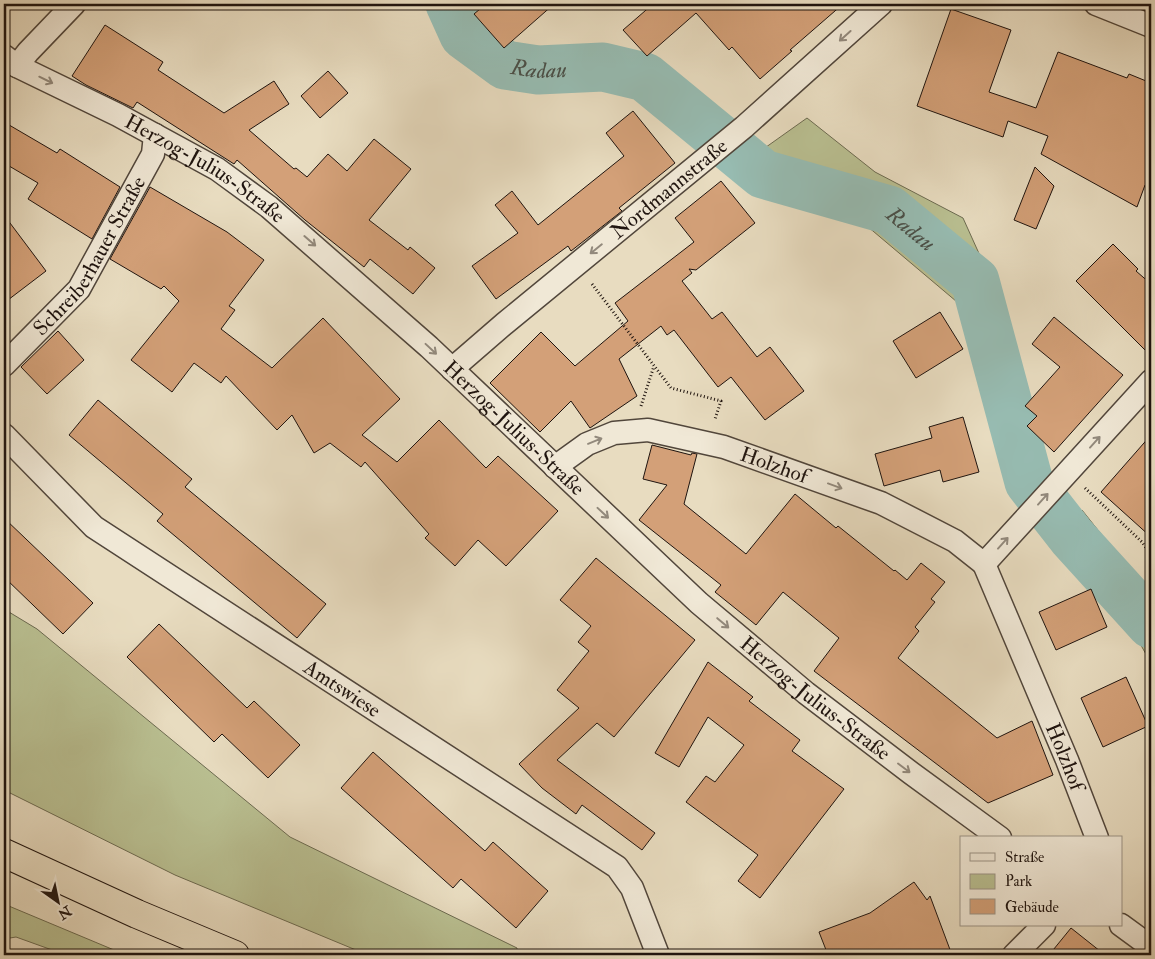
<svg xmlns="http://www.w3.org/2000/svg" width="1155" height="959" viewBox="0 0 1155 959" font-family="'IM FELL Double Pica',serif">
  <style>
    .green { fill: #b9bf91; stroke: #6c6a50 }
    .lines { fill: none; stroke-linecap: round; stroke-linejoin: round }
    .river { stroke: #97bcb2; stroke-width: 49 }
    .building { fill: #d3a078; stroke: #1f140f }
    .street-casing { stroke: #51463b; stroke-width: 25 }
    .highway-casing { stroke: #1f140f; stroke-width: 30 }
    .path { stroke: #1f140f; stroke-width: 3; stroke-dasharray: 1 2.5; stroke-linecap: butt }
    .street { stroke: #f0e8d6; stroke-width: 22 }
    .highway { stroke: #e8dcc0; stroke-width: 28 }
    .oneway { stroke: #92897c }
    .labels { text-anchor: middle; stroke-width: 4; stroke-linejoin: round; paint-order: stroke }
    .street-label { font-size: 21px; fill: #1f140f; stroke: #f0e8d6 }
    .water-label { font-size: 22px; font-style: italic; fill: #494f48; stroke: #f0e8d6 }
  </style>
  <rect width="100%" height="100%" fill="#e8dcc0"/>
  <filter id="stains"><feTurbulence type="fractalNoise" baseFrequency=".004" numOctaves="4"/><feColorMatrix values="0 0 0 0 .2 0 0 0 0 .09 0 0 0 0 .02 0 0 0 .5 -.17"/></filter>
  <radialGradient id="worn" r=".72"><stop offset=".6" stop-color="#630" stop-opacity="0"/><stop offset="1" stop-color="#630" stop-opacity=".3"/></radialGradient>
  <path class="green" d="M807,118L875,172L963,218L1009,320L1019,394L1022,427L1039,466L1017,493L983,351L963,307L867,226L762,185L738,167Z
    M1082,510L1151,597V663L1134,633L1051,543Z
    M4,609L37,629L290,837L517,948V955H368L175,875L4,790Z
    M4,904L126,955H66L16,937L4,939Z"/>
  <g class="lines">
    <path class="river" id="s1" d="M450,4L464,35L505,65L538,70L603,67L645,77L763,174L889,210L975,281L1029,482L1072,537L1151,624"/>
  </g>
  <path class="building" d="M486,4H554L504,48L474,14Z
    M653,4H843L790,50L792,51L760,79L732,47L729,50L696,13L647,56L623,30Z
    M951,9L1011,30L989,92L1036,108L1058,52L1127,78L1129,74L1151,83V188L1145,185L1137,207L1041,154L1048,136L1008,121L1003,137L917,106Z
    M105,25L163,62L158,70L224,113L274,81L289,104L249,130L294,169L296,168L307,177L328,154L347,171L374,139L411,169L369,220L408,250L410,247L435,268L413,294L370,259L364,267L305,220L237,160L234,164L137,102L133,108L86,85L72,76Z
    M328,71L348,93L320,118L301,96Z
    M633,111L675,163L619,208L622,211L571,251L568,246L496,299L472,266L518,233L495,205L512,191L538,225L624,156L606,133Z
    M4,122L57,153L60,149L120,187L92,239L28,199L38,183L4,163Z
    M1035,167L1054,186L1036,229L1014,220Z
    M721,181L755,223L696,270L689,269L692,273L682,281L712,319L722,312L757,357L770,347L804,391L765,420L731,377L718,387L674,330L667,335L661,326L619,359L637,396L590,428L571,401L540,432L490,383L541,332L575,366L628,321L615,303L694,242L675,218Z
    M150,187L227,232L264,260L229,306L235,310L221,329L272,368L323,318L400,399L362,435L397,462L439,420L486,468L498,456L558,511L506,566L478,540L455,566L425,538L429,534L365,462L361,467L330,443L314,453L292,415L277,430L226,376L221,383L194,363L172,392L131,360L179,301L164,286L161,289L110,259Z
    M4,215L46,271L4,303Z
    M1113,244L1138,269L1136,271L1151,284V356L1076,281Z
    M940,312L963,349L916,378L893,341Z
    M1054,317L1123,375L1054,452L1027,426L1037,416L1025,406L1060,367L1032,344Z
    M58,331L84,360L47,394L21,367Z
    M98,400L192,479L185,487L326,604L297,638L157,521L163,514L69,435Z
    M963,417L979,472L943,482L940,470L884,486L875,454L932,438L929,427Z
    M1151,435V537L1101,492Z
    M652,445L691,455L692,453L697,454L684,504L746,554L795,494L836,528L838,526L894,571L895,570L907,580L921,563L945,582L931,599L935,602L915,627L919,631L898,658L997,738L1032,721L1053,775L988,803L814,671L839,638L783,592L756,625L715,592L721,585L639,520L667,485L643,479Z
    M4,518L93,603L63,634L4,577Z
    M596,558L695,640L614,737L597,723L557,760L655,833L642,850L582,805L576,814L542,788L519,764L579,708L557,690L589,651L578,642L591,626L560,600Z
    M1091,589L1107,627L1056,650L1039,612Z
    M159,624L247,708L254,701L300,745L268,778L222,734L214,742L127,657Z
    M708,662L753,697L749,701L800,740L792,751L844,789L760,898L738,881L758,855L686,802L706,776L715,782L744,745L708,717L679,767L655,753Z
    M1126,677L1148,726L1103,747L1081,698Z
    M373,752L485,851L493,842L548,891L516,928L461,879L453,888L341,788Z
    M914,882L927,900L930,896L952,955H828L819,932L870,913Z
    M1071,928L1105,955H1049Z"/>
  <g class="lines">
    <g class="street-casing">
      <g id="street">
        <path d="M1096,4L1151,26"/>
        <path id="s2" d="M4,56L17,66L118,115L217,169L269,207L429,347L699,603L806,693L911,773L1000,838"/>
        <path d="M17,66L28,52L74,4"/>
        <path id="s3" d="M4,365L79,289L153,154L155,135"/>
        <path id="s4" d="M452,369L504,324L744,127L881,4"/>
        <path id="s5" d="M4,435L94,527L617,867L632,888L658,955"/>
        <path id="s6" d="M555,467L587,444L614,433L648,430L724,447L881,503L955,541L984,564L1151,381"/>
        <path id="s7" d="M984,564L1067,760L1097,838"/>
        <path d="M1121,925L1151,947"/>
        <path d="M1014,955L1044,925"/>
      </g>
    </g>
    <g class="highway-casing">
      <path id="highway" d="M4,853L137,914L235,955"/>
    </g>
    <path class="path" d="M592,284L671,388L721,401L715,419
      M641,406L654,366
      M1085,488L1142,542L1151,555"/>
    <use href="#street" class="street"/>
    <use href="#highway" class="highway"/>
  </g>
  <defs><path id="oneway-shaft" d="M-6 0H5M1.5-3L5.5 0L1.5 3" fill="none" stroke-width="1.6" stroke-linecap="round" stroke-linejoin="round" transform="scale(1.25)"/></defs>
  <g class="oneway">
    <use href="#oneway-shaft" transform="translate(845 36) rotate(138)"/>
    <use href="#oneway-shaft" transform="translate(46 80) rotate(26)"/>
    <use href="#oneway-shaft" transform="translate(310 241) rotate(41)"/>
    <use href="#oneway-shaft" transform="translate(596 249) rotate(141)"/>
    <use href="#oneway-shaft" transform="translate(431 349) rotate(43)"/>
    <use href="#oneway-shaft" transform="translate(595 441) rotate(-22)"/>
    <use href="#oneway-shaft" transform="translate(1095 442) rotate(-48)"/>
    <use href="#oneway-shaft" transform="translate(835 486) rotate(20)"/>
    <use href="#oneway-shaft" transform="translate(1043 499) rotate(-48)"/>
    <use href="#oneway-shaft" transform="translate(603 513) rotate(43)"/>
    <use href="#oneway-shaft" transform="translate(1003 543) rotate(-48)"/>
    <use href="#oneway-shaft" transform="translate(723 623) rotate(40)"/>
    <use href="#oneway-shaft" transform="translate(904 768) rotate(37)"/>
  </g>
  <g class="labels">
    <g class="street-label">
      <text dy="7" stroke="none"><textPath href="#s2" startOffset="231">Herzog-Julius-Straße</textPath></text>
      <text dy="7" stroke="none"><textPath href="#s4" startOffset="282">Nordmannstraße</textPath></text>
      <text dy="7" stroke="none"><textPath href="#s3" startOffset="140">Schreiberhauer Straße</textPath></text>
      <text dy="7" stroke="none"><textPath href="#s2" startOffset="636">Herzog-Julius-Straße</textPath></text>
      <text dy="7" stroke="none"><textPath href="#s6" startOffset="234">Holzhof</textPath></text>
      <text dy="7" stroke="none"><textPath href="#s5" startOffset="425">Amtswiese</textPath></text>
      <text dy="7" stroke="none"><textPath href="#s2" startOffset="1041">Herzog-Julius-Straße</textPath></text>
      <text dy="7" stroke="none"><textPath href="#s7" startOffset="209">Holzhof</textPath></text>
    </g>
    <g class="water-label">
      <text dy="8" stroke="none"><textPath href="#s1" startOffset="119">Radau</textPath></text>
      <text dy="8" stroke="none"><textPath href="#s1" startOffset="539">Radau</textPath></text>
    </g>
  </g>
  <rect width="1155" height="959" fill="none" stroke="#e8dcc0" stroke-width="20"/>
  <rect x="5" y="5" width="1145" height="949" fill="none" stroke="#1f140f" stroke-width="2.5"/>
  <rect x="10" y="10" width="1135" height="939" fill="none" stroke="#1f140f"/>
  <rect x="960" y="836" width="162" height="90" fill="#f0e8d6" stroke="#9c9386"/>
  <rect x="970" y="853" width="25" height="8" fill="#f0e8d6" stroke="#9c9386"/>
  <text x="1005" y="862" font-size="15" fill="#1f140f">Straße</text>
  <rect x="970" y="874" width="25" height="15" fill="#b9bf91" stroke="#9c9386"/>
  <text x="1005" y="886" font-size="15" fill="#1f140f">Park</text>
  <rect x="970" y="899" width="25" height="15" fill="#d3a078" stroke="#9c9386"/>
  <text x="1005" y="912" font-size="15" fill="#1f140f">Gebäude</text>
  <g transform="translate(58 902) rotate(147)" stroke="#f0e8d6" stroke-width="4" paint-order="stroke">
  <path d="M0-4L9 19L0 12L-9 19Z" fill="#1f140f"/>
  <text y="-8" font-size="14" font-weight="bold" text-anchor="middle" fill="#1f140f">N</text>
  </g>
  <rect width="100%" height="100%" filter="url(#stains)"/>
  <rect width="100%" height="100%" fill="url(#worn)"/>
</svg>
